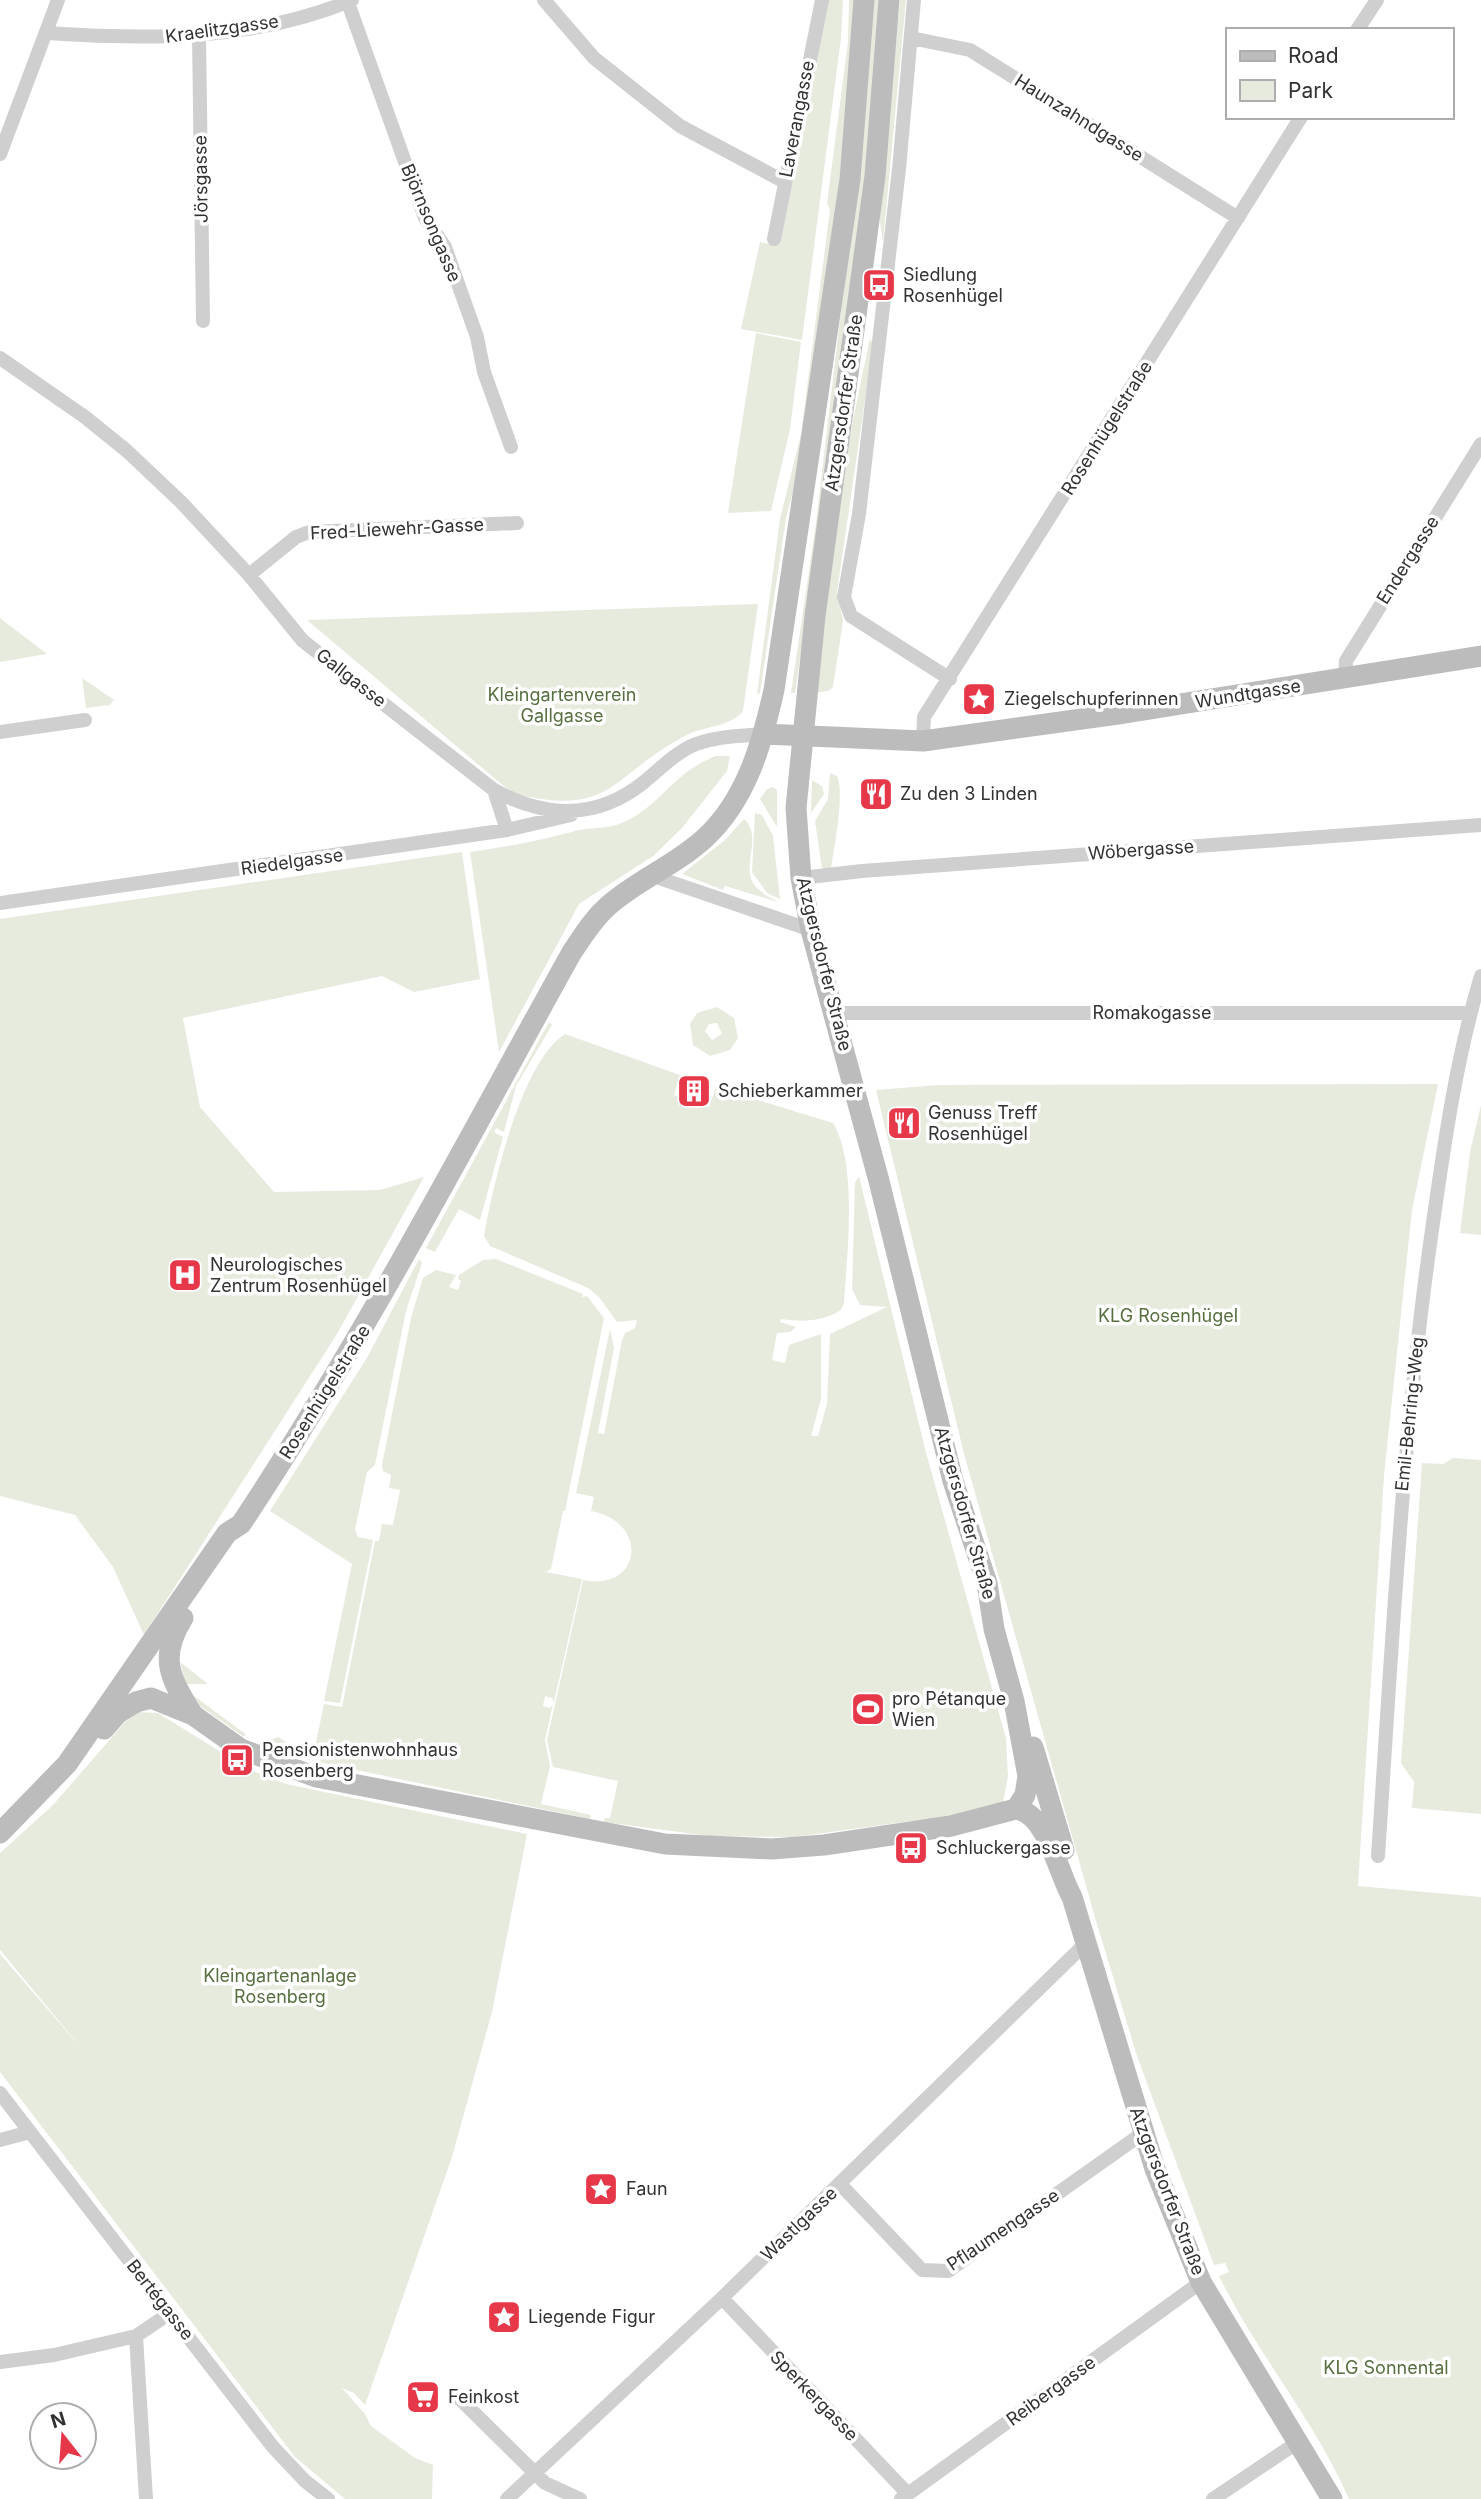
<svg xmlns="http://www.w3.org/2000/svg" width="1481" height="2499" viewBox="0 0 1481 2499" font-family="Inter,sans-serif">
  <style>
    .green { fill: #e6ebde; fill-rule: evenodd }
    .lines { fill: none; stroke-linecap: round; stroke-linejoin: round }
    .street { stroke: #cfcfcf; stroke-width: 14 }
    .secondary { stroke: #bcbcbc; stroke-width: 21 }
    .labels { text-anchor: middle; stroke-width: 7; stroke-linejoin: round; paint-order: stroke }
    .street-label { font-size: 18px; fill: #323232; stroke: #fff }
    .poi-label { font-size: 18px; fill: #323232; stroke: #fff; text-anchor: start }
    .park-label { font-size: 18px; fill: #576f3f; stroke: #fff }
  </style>
  <rect width="100%" height="100%" fill="#fff"/>
  <path class="green" d="M824,0H843L841,38L802,340L741,329L760,242L775,245Z
    M849,0H856L837,206L802,457L786,518L760,693L757,694L780,519L801,434L830,210L827,203L848,42Z
    M873,0H881C864,232 829,463 795,693H791L816,523L865,108Z
    M900,0H906L883,242L879,216Z
    M756,333L801,342L790,429L771,511L728,513Z
    M870,338L873,345L837,592L843,621L833,687L828,691L812,693L852,425Z
    M758,604L743,711C729,728 705,725 685,736C610,775 613,819 512,793L307,620Z
    M0,618L47,654L0,662Z
    M82,678L114,700L110,705L86,708Z
    M716,756H730L727,771L682,828L653,856L579,904L499,1052L470,852C504,847 538,841 571,832C596,825 608,832 634,817C665,798 678,770 716,756Z
    M830,773L837,776C845,793 834,848 831,869H822L815,821L828,799Z
    M812,780L822,786L824,794L811,813Z
    M773,787L777,790V827L760,799L767,789Z
    M755,813L762,815L773,836L780,899L767,893L752,872Z
    M744,819C763,837 742,863 753,883C759,893 772,898 778,902L725,886L723,890L682,874L725,840Z
    M462,852L480,979L414,992L382,976L183,1018L200,1107L274,1192L380,1190L424,1177L337,1334L144,1635L113,1567L75,1515L0,1496V919Z
    M717,1007L734,1018L738,1038L730,1050L710,1056L693,1045L690,1024L697,1013ZM717,1023L722,1034L712,1040L705,1031L709,1024Z
    M549,1022L552,1025L516,1086L504,1132L496,1128L494,1132L503,1137L480,1220L459,1209L435,1252L426,1248Z
    M565,1034L680,1075L674,1095L709,1107L716,1087L833,1123C858,1165 847,1253 844,1303L841,1310C822,1322 802,1322 781,1319L780,1322L796,1327L790,1332L777,1333L772,1360L785,1363L789,1345L821,1334V1399L811,1436H818L827,1404L830,1334L887,1307L860,1305L852,1289L855,1183L859,1176L925,1449L1006,1738L1008,1776L1002,1808L913,1823L911,1821L794,1837L709,1836L604,1822L605,1818H610L618,1781L553,1767L547,1740L583,1580C642,1592 650,1522 591,1511L594,1497L576,1493L610,1329L614,1348L598,1433L604,1434L622,1340L625,1333L635,1328L637,1320L617,1322L599,1297L588,1288L490,1246L484,1236C493,1185 521,1062 565,1034Z
    M1438,1084L1412,1210L1384,1476L1358,1886L1481,1897V2499H1349C1314,2419 1257,2354 1219,2276L1229,2272L1225,2263L1214,2265L1137,2056L1096,1921L964,1454L876,1090L939,1085Z
    M1481,1105V1235L1460,1233L1470,1152Z
    M419,1259L422,1263L406,1311L375,1465L367,1472L355,1530L358,1537L373,1540L340,1703L324,1701L352,1564L270,1511L368,1356Z
    M496,1259L583,1294L582,1297L587,1296L604,1318L565,1511H563L551,1569L546,1572L582,1579L554,1702L552,1698L545,1696L543,1706L550,1708L553,1704L545,1740L550,1766L541,1804L591,1815L590,1819L266,1751L262,1742L279,1737L312,1761L324,1704L342,1707L375,1541H379L382,1524L393,1525L400,1490L389,1488L391,1475L383,1471L382,1465L411,1318L423,1278L436,1270L456,1275L449,1287L458,1290L461,1281L458,1279L459,1275L483,1260Z
    M1453,1458L1481,1460V1814L1412,1808L1414,1782L1401,1763L1422,1463L1443,1464Z
    M180,1662L208,1684H185Z
    M193,1695L240,1730L246,1734L244,1737L200,1706Z
    M139,1712L158,1713L250,1770L286,1784L527,1834L492,2012L452,2157L365,2405L354,2393L342,2388L365,2414L371,2426L415,2458L433,2465L432,2499H345L295,2457L0,2072V1954L83,2050L0,1950V1853L53,1805L126,1721Z"/>
  <g class="lines">
    <path class="street" d="M347,0L425,218L445,247L477,337L484,372L511,447
      M544,0L594,58L680,126L785,182
      M914,0L899,169L859,514L844,597L851,616L950,679
      M1357,30L1377,0
      M47,33C150,40 254,41 352,0
      M199,36L203,321
      M911,38L970,50L1238,218
      M0,154L58,0
      M774,239L822,0
      M0,358L85,417L127,451L181,502L249,575L303,641L494,790C545,818 597,820 644,782C660,769 676,752 696,744C718,736 741,736 764,734
      M249,575L296,537L309,532L517,523
      M1345,679L1346,661L1481,444
      M0,732L85,720
      M923,741L924,717L1301,117
      M494,790L507,830
      M653,876L811,930
      M801,878L862,871L1481,825
      M0,903L507,830L571,815
      M835,1013H1470
      M1378,1856C1392,1647 1402,1438 1432,1230C1444,1145 1456,1059 1481,976
      M0,2093L273,2447L305,2481L328,2499
      M0,2140L30,2132
      M840,2184L922,2270L948,2271L1143,2133
      M722,2298L908,2494
      M136,2336L146,2499
      M0,2362L54,2355L136,2336L170,2313
      M461,2400L545,2483L580,2499
      M507,2499L722,2298L1086,1943
      M901,2499L1201,2282
      M1213,2499L1298,2442"/>
    <path class="secondary" d="M889,0L875,176L815,616L796,808L801,878L811,930L879,1181L953,1481L987,1583L994,1629L1014,1701L1028,1776L1025,1795L1016,1809
      M764,734L923,741L1118,714L1481,656
      M183,1618C158,1658 170,1678 193,1715
      M104,1729L118,1713L136,1702L151,1698L193,1715L241,1749L316,1777L665,1844L772,1849L824,1845L951,1826L1016,1809C1047,1813 1058,1873 1072,1897L1155,2169L1201,2282L1332,2499
      M1033,1747L1064,1850
      M0,1833L67,1764L227,1533L241,1524C364,1339 464,1146 572,952C583,936 593,919 608,906C637,880 676,865 705,838C747,799 762,743 774,690L850,179L864,0"/>
  </g>
  <defs>
    <g id="bus-square" transform="scale(1.75)"><rect x="-9" y="-9" width="18" height="18" rx="4" fill="#e63849" stroke="#fff"/><path d="M-5-6H5V4H4V6H2V4H-2V6H-4V4H-5ZM-3.5-4V0h7V-4ZM-3.5 1.2v1.5H-2V1.2ZM2 1.2v1.5H3.5V1.2Z" fill="#fff"/></g>
    <g id="sight-square" transform="scale(1.75)"><rect x="-9" y="-9" width="18" height="18" rx="4" fill="#e63849" stroke="#fff"/><path d="M0-6L1.8-2.2L6-1.7L2.9 1.2L3.7 5.4L0 3.3L-3.7 5.4L-2.9 1.2L-6-1.7L-1.8-2.2Z" fill="#fff"/></g>
    <g id="restaurant-square" transform="scale(1.75)"><rect x="-9" y="-9" width="18" height="18" rx="4" fill="#e63849" stroke="#fff"/><path d="M-5-6h1v4h1v-4h1v4h1v-4h1v5L-1.5 .5V6h-2V.5L-5-1ZM5-6V6H3V1.5H1.5Q1.5-4 5-6Z" fill="#fff"/></g>
    <g id="building-square" transform="scale(1.75)"><rect x="-9" y="-9" width="18" height="18" rx="4" fill="#e63849" stroke="#fff"/><path d="M-4-6H4V6H1V3H-1V6H-4ZM-2.5-4.3h1.7v1.8h-1.7ZM.8-4.3h1.7v1.8H.8ZM-2.5-1h1.7V.8h-1.7ZM.8-1h1.7V.8H.8Z" fill="#fff"/></g>
    <g id="hospital-square" transform="scale(1.75)"><rect x="-9" y="-9" width="18" height="18" rx="4" fill="#e63849" stroke="#fff"/><path d="M-5-5h3v3.5h4V-5h3V5h-3V1.5h-4V5h-3Z" fill="#fff"/></g>
    <g id="stadium-square" transform="scale(1.75)"><rect x="-9" y="-9" width="18" height="18" rx="4" fill="#e63849" stroke="#fff"/><path d="M0-5a6.5 5 0 1 0 0 10a6.5 5 0 1 0 0-10ZM-3.5-1.8h7v3.6h-7Z" fill="#fff"/></g>
    <g id="supermarket-square" transform="scale(1.75)"><rect x="-9" y="-9" width="18" height="18" rx="4" fill="#e63849" stroke="#fff"/><path d="M-6-5.5h2.5l.6 2H6L4.5 2H-2.5L-4.4-4H-6ZM-1.5 3.2a1.3 1.3 0 1 0 .1 0ZM3 3.2a1.3 1.3 0 1 0 .1 0Z" fill="#fff"/></g>
  </defs>
  <g fill-rule="evenodd">
    <use href="#bus-square" x="879" y="285"/>
    <use href="#sight-square" x="979" y="699"/>
    <use href="#restaurant-square" x="876" y="794"/>
    <use href="#building-square" x="694" y="1091"/>
    <use href="#restaurant-square" x="904" y="1123"/>
    <use href="#hospital-square" x="185" y="1275"/>
    <use href="#stadium-square" x="868" y="1709"/>
    <use href="#bus-square" x="237" y="1760"/>
    <use href="#bus-square" x="911" y="1848"/>
    <use href="#sight-square" x="601" y="2189"/>
    <use href="#sight-square" x="504" y="2317"/>
    <use href="#supermarket-square" x="423" y="2397"/>
  </g>
  <g class="labels">
    <g class="street-label">
      <text transform="translate(222 29) rotate(-8)" y="6">Kraelitzgasse</text>
      <text transform="translate(1079 118) rotate(32)" y="6">Haunzahndgasse</text>
      <text transform="translate(797 119) rotate(-79)" y="6">Laverangasse</text>
      <text transform="translate(201 179) rotate(-91)" y="6">Jörsgasse</text>
      <text transform="translate(431 223) rotate(67)" y="6">Björnsongasse</text>
      <text transform="translate(844 403) rotate(-82)" y="6">Atzgersdorfer Straße</text>
      <text transform="translate(1107 428) rotate(-58)" y="6">Rosenhügelstraße</text>
      <text transform="translate(397 529) rotate(-3)" y="6">Fred-Liewehr-Gasse</text>
      <text transform="translate(1408 560) rotate(-58)" y="6">Endergasse</text>
      <text transform="translate(351 678) rotate(38)" y="6">Gallgasse</text>
      <text transform="translate(1248 694) rotate(-9)" y="6">Wundtgasse</text>
      <text transform="translate(1141 850) rotate(-4)" y="6">Wöbergasse</text>
      <text transform="translate(292 862) rotate(-8)" y="6">Riedelgasse</text>
      <text transform="translate(824 964) rotate(76)" y="6">Atzgersdorfer Straße</text>
      <text x="1152" y="1019">Romakogasse</text>
      <text transform="translate(325 1392) rotate(-58)" y="6">Rosenhügelstraße</text>
      <text transform="translate(1410 1414) rotate(-84)" y="6">Emil-Behring-Weg</text>
      <text transform="translate(965 1513) rotate(74)" y="6">Atzgersdorfer Straße</text>
      <text transform="translate(1167 2191) rotate(69)" y="6">Atzgersdorfer Straße</text>
      <text transform="translate(799 2224) rotate(-44)" y="6">Wastlgasse</text>
      <text transform="translate(1003 2230) rotate(-34)" y="6">Pflaumengasse</text>
      <text transform="translate(160 2300) rotate(52)" y="6">Bertégasse</text>
      <text transform="translate(1051 2391) rotate(-36)" y="6">Reibergasse</text>
      <text transform="translate(814 2396) rotate(46)" y="6">Sperkergasse</text>
    </g>
    <g class="poi-label">
      <text x="903" y="281">Siedlung<tspan x="903" dy="21">Rosenhügel</tspan></text>
      <text x="1004" y="705">Ziegelschupferinnen</text>
      <text x="900" y="800">Zu den 3 Linden</text>
      <text x="718" y="1097">Schieberkammer</text>
      <text x="928" y="1119">Genuss Treff<tspan x="928" dy="21">Rosenhügel</tspan></text>
      <text x="210" y="1271">Neurologisches<tspan x="210" dy="21">Zentrum Rosenhügel</tspan></text>
      <text x="892" y="1705">pro Pétanque<tspan x="892" dy="21">Wien</tspan></text>
      <text x="262" y="1756">Pensionistenwohnhaus<tspan x="262" dy="21">Rosenberg</tspan></text>
      <text x="936" y="1854">Schluckergasse</text>
      <text x="626" y="2195">Faun</text>
      <text x="528" y="2323">Liegende Figur</text>
      <text x="448" y="2403">Feinkost</text>
    </g>
    <g class="park-label">
      <text x="562" y="701">Kleingartenverein<tspan x="562" dy="21">Gallgasse</tspan></text>
      <text x="1168" y="1322">KLG Rosenhügel</text>
      <text x="280" y="1982">Kleingartenanlage<tspan x="280" dy="21">Rosenberg</tspan></text>
      <text x="1386" y="2374">KLG Sonnental</text>
    </g>
  </g>
  <rect x="1226" y="28" width="228" height="91" fill="#ffffff" stroke="#adadad" stroke-width="2"/>
  <rect x="1240" y="51" width="35" height="10" fill="#bcbcbc" stroke="#adadad" stroke-width="2"/>
  <text x="1288" y="63" font-size="21" fill="#323232">Road</text>
  <rect x="1240" y="80" width="35" height="21" fill="#e6ebde" stroke="#adadad" stroke-width="2"/>
  <text x="1288" y="98" font-size="21" fill="#323232">Park</text>
  <g transform="translate(63 2436) rotate(343)"><circle r="33" fill="#ffffff" stroke="#adadad" stroke-width="2"/>
  <path d="M0-5L12 26L0 18L-12 26Z" fill="#e63849"/>
  <text y="-10" font-size="19" font-weight="bold" text-anchor="middle" fill="#323232">N</text>
  </g>
</svg>
